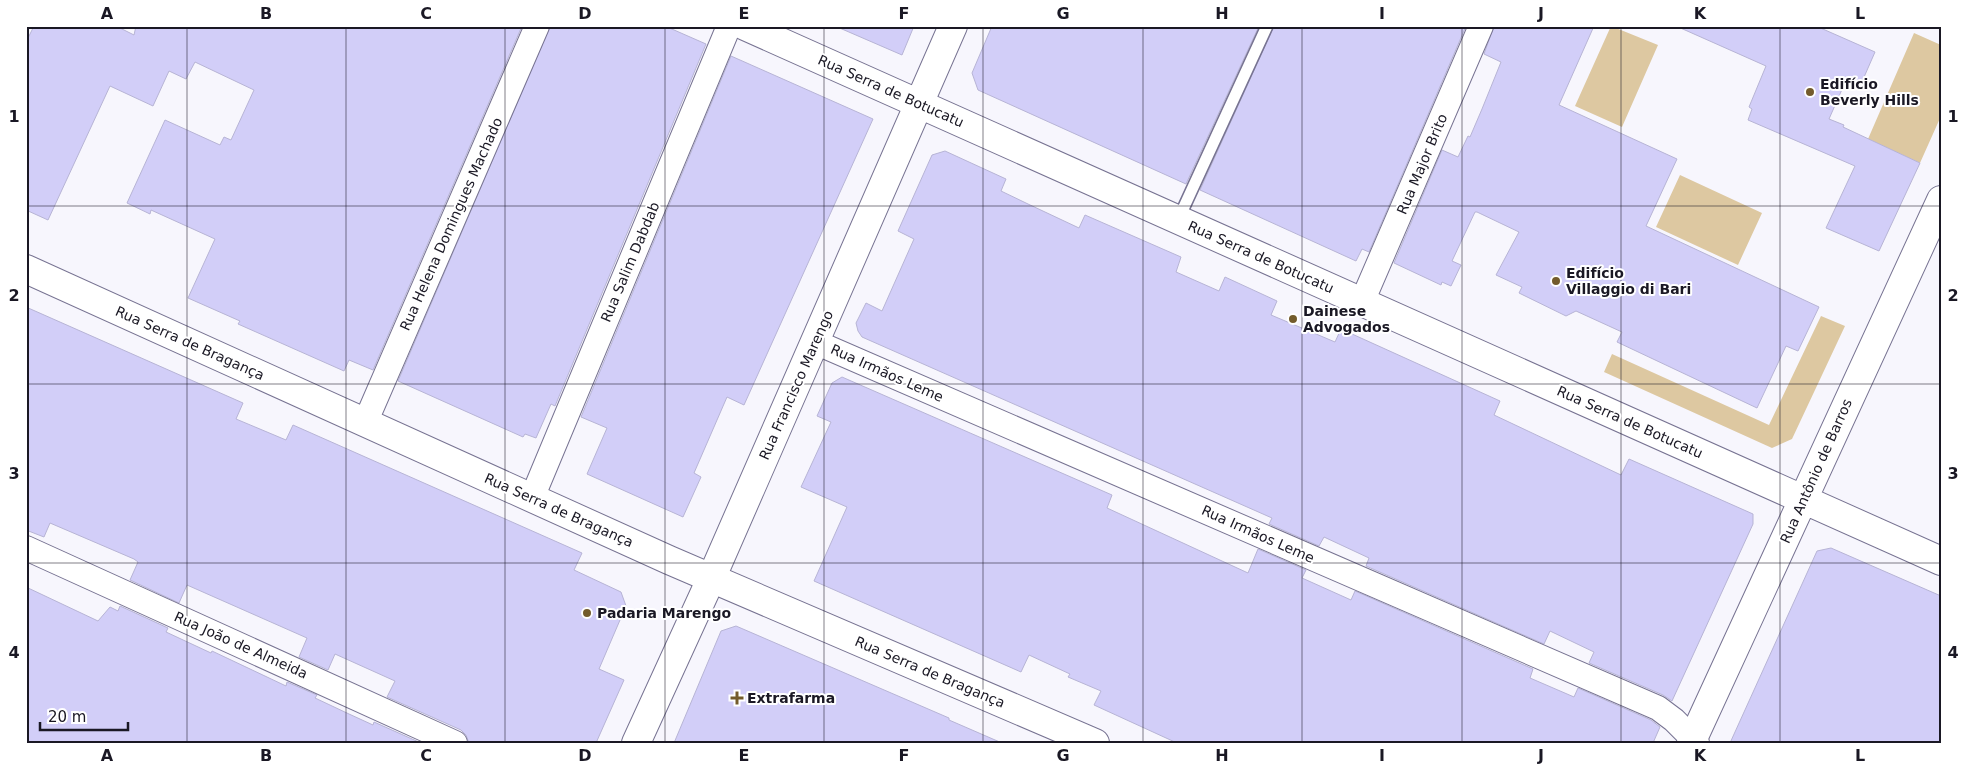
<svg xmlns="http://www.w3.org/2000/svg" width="1967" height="769" viewBox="0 0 1967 769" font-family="'DejaVu Sans',sans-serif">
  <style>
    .green { fill: #ddc8a1 }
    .building { fill: #d2cef8; stroke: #b7b4d5 }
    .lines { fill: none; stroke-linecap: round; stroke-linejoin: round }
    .lane-casing { stroke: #777392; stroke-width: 14 }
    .street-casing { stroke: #777392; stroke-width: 26 }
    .secondary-casing { stroke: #777392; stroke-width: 30 }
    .lane { stroke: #fff; stroke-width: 11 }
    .street { stroke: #fff; stroke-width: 24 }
    .secondary { stroke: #fff; stroke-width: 28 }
    .grid { fill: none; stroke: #1a1824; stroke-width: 1; stroke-opacity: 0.55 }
    .poi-dot { fill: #735b2c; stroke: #fff; stroke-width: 2 }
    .labels { text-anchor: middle; stroke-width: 4; stroke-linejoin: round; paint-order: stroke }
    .poi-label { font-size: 14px; font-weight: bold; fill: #1a1824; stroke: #fff; text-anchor: start }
    .street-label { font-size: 14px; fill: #1a1824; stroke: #fff }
    .neatline { fill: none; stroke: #1a1824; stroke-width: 2 }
    .grid-label { font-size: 16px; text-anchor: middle; font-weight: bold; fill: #1a1824 }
  </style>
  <rect width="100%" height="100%" fill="#f7f6fd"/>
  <path class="green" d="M1611,26L1658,45L1622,127L1575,106Z
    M1914,33L1941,45V116L1920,163L1868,139Z
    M1680,175L1762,213L1738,265L1656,227Z
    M1821,316L1845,326L1792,439L1772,448L1604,372L1612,354L1769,425Z"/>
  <path class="building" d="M34,26H116L134,35L136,26H522L373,370L349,360L344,371L238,324L240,321L188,298L215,239L151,210L150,214L127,203L165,120L220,145L224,137L231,140L254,90L195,62L186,79L169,71L153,106L110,86L48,220L26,210V42Z
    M550,26H665L706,44L555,406L551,404L536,438L525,434L523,437L398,381Z
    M835,26H914L902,55Z
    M992,26H1259L1186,184L978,90L972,73Z
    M1274,26H1466L1369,252L1362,249L1356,261L1200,190Z
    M1494,26H1594L1559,105L1677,159L1646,226L1819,307L1798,351L1786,346L1757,408L1617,342L1622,332L1576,311L1566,316L1519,293L1522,287L1496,275L1519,232L1477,212H1475L1452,261L1461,265L1451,286L1442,282L1441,285L1394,263L1442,150L1458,157L1468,136L1470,137L1482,109L1501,62L1484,54Z
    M1676,26H1816L1875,52L1861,84L1847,78L1829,119L1844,125L1843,127L1920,163L1879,251L1826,228L1855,166L1748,120L1752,109L1749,107L1766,66Z
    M731,56L873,119L744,405L727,397L694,473L701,477L683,517L587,474L607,428L581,417Z
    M945,151L1006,179L1001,191L1028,204L1079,228L1085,215L1181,257L1176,272L1219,291L1225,277L1277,301L1271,315L1335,342L1341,329L1500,401L1494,415L1621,475L1629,459L1753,514V524L1672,701L1663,695L1589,663L1594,652L1550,631L1544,644L1366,566L1369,558L1324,537L1319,546L1269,524L1272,518L862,337L858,331L856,323L866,303L882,311L914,239L898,231L932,155Z
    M26,307L243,403L236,419L286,440L293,425L582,553L574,570L621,592L626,606L599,669L624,680L596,743H469L466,735L461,730L387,697L395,681L335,654L328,670L299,657L307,638L187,585L179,603L130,580L138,562L134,559L50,523L44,537L26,530Z
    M842,377L1112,495L1107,508L1248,573L1258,549L1306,570L1302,578L1351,600L1355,591L1533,669L1530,678L1574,697L1578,688L1651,720L1660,727L1653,743H1177L1094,705L1101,691L1068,677L1070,674L1029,655L1021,672L814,581L847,507L801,487L831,422L817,416L832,383Z
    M1831,548L1941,596V743H1730L1817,551Z
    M26,587L98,621L110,607L118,611L120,606L168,628L166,632L211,653L212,651L286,686L287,682L317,695L315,698L349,714L373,725L374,722L421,743H26Z
    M736,626L949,718V720L1002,743H674L721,631Z"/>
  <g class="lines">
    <g class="lane-casing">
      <path id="lane" d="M1178,220L1267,26"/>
    </g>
    <g class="street-casing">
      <path id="street" d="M1362,302L1481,26
        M815,342L1658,708L1674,720L1697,743
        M365,423L537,26
        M532,498L729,26
        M26,548L455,743"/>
    </g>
    <g class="secondary-casing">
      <path id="secondary" d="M745,26L1941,561
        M26,269L669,560L1095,743
        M636,743L711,579L953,26
        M1691,743L1941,200"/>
    </g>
    <use href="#lane" class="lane"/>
    <use href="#street" class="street"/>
    <use href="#secondary" class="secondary"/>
  </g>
  <path class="grid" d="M187,26V743M346,26V743M505,26V743M665,26V743M824,26V743M983,26V743M1143,26V743M1302,26V743M1462,26V743M1621,26V743M1780,26V743M26,206H1941M26,384H1941M26,563H1941"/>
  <g class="poi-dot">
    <circle cx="1810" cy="92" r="5"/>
    <circle cx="1556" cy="281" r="5"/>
    <circle cx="1293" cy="319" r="5"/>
    <circle cx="587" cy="613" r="5"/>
    <path d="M734.5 690.5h5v5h5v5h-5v5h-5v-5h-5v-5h5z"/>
  </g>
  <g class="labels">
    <g class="poi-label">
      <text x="1820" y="89">Edifício<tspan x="1820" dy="16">Beverly Hills</tspan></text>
      <text x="1566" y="278">Edifício<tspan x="1566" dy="16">Villaggio di Bari</tspan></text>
      <text x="1303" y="316">Dainese<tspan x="1303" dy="16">Advogados</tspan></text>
      <text x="597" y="618">Padaria Marengo</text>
      <text x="747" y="703">Extrafarma</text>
    </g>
    <g class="street-label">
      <text transform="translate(891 91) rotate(24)" y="5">Rua Serra de Botucatu</text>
      <text transform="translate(1422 164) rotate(-67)" y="5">Rua Major Brito</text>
      <text transform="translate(451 224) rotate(-66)" y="5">Rua Helena Domingues Machado</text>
      <text transform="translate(1261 257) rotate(24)" y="5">Rua Serra de Botucatu</text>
      <text transform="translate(630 262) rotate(-67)" y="5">Rua Salim Dabdab</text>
      <text transform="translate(190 343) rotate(24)" y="5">Rua Serra de Bragança</text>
      <text transform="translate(887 373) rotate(24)" y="5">Rua Irmãos Leme</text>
      <text transform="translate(796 385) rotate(-66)" y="5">Rua Francisco Marengo</text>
      <text transform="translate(1630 422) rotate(24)" y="5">Rua Serra de Botucatu</text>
      <text transform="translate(1816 471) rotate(-66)" y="5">Rua Antônio de Barros</text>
      <text transform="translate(559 510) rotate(24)" y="5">Rua Serra de Bragança</text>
      <text transform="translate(1258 534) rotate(24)" y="5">Rua Irmãos Leme</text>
      <text transform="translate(241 645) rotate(24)" y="5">Rua João de Almeida</text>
      <text transform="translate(930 672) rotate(23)" y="5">Rua Serra de Bragança</text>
    </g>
  </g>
  <rect width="1967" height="769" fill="none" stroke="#ffffff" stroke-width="55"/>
  <path d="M40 722v8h88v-8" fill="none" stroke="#1a1824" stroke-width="2.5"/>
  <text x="48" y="722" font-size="15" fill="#1a1824" stroke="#ffffff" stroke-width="4" paint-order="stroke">20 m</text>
  <rect x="28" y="28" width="1912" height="714" class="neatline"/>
  <g class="grid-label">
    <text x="107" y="19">A</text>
    <text x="266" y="19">B</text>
    <text x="426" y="19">C</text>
    <text x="585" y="19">D</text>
    <text x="744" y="19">E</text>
    <text x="904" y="19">F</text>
    <text x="1063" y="19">G</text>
    <text x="1222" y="19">H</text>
    <text x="1382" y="19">I</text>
    <text x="1541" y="19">J</text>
    <text x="1700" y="19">K</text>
    <text x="1860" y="19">L</text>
    <text x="14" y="122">1</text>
    <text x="1953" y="122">1</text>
    <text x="14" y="301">2</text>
    <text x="1953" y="301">2</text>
    <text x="14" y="479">3</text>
    <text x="1953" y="479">3</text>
    <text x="14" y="658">4</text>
    <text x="1953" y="658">4</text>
    <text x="107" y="761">A</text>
    <text x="266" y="761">B</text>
    <text x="426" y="761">C</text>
    <text x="585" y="761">D</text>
    <text x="744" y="761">E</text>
    <text x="904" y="761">F</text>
    <text x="1063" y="761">G</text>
    <text x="1222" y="761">H</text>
    <text x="1382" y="761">I</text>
    <text x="1541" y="761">J</text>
    <text x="1700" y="761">K</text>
    <text x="1860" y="761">L</text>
  </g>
</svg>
